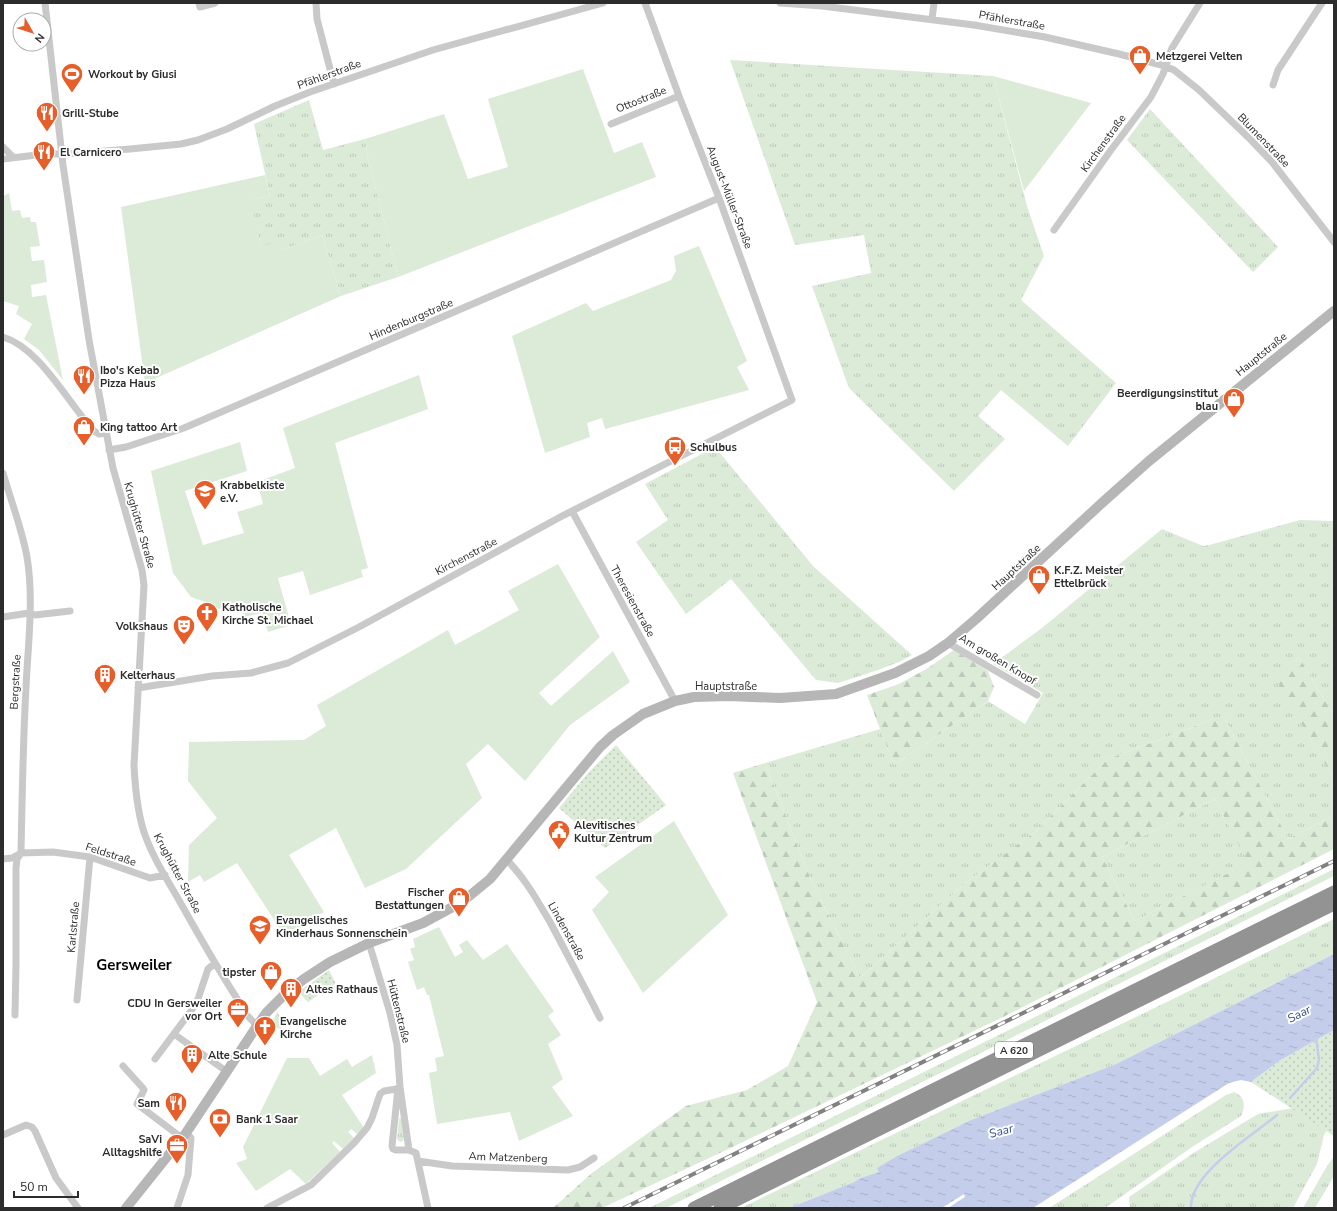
<svg xmlns="http://www.w3.org/2000/svg" width="1337" height="1211" viewBox="0 0 1337 1211" font-family="'Nunito Sans',sans-serif">
  <style>
    .grass { fill: url(#grass-tufts) }
    .forest { fill: url(#forest-firs); fill-rule: evenodd }
    .park { fill: url(#park-dots) }
    .garden { fill: #dcead8 }
    .water { fill: url(#water-ripples) }
    .lines { fill: none; stroke-linecap: round; stroke-linejoin: round }
    .stream { stroke: #c4ceea; stroke-width: 2.5 }
    .street { stroke: #c9c9c9; stroke-width: 7 }
    .secondary { stroke: #b6b6b6; stroke-width: 10 }
    .highway { stroke: #939393; stroke-width: 13 }
    .rail-casing { stroke: #818181; stroke-width: 4 }
    .rail { stroke: #fff; stroke-width: 2.5; stroke-dasharray: 8; stroke-linecap: butt }
    .labels { text-anchor: middle; stroke-width: 4; stroke-linejoin: round; paint-order: stroke }
    .shield { fill: #fff; stroke: #6b6b6b; stroke-width: 1 }
    .shield-label { font-size: 10px; font-weight: bold; fill: #2c2c2c }
    .street-label { font-size: 11px; fill: #2c2c2c; stroke: #fff }
    .poi-label { font-size: 11px; font-weight: bold; fill: #2c2c2c; stroke: #fff; text-anchor: start }
    .water-label { font-size: 12px; font-style: italic; fill: #3a508d; stroke: #fff }
    .district-label { font-size: 15px; font-weight: bold; fill: #000; stroke: #fff }
  </style>
  <defs>
    <pattern id="grass-tufts" width="24" height="20" patternUnits="userSpaceOnUse"><rect width="24" height="20" fill="#dcead8"/><path d="M3 7l-1-3M5 7V3M7 7l1-3M15 17l-1-3M17 17v-4M19 17l1-3" fill="none" stroke="#bdc9ba"/></pattern>
    <pattern id="forest-firs" width="22" height="20" patternUnits="userSpaceOnUse"><rect width="22" height="20" fill="#dcead8"/><path d="M5 1l3.5 6h-7zM16 11l3.5 6h-7z" fill="#bdc9ba"/></pattern>
    <pattern id="park-dots" width="8" height="8" patternUnits="userSpaceOnUse"><rect width="8" height="8" fill="#dcead8"/><path d="M2 2h.1M6 6h.1" fill="none" stroke="#bdc9ba" stroke-width="1.8" stroke-linecap="round"/></pattern>
    <pattern id="water-ripples" width="26" height="14" patternUnits="userSpaceOnUse"><rect width="26" height="14" fill="#c4ceea"/><path d="M2 4q2-2 4 0t4 0M15 11q2-2 4 0t4 0" fill="none" stroke="#a9b1c9"/></pattern>
  </defs>
  <rect width="100%" height="100%" fill="#fff"/>
  <path class="grass" d="M730,60L993,76L1027,206L1044,256L1021,300L1116,383L1068,446L1001,390L978,416L1005,439L954,491L849,388L812,286L871,273L864,235L795,245Z
    M309,100L323,150L365,139L368,158L398,277L341,296L322,235L282,250L261,246L250,200L270,196L254,124Z
    M1150,109L1278,247L1253,272L1127,140Z
    M715,447L813,566L912,655L899,662L878,670L838,683L816,680L731,579L686,614L636,542L668,520L645,484Z
    M1300,520L1334,521V716L1299,657L1274,675L1334,779V815L1288,839L1225,719H1213L1183,731L1108,759L1036,831L963,885L860,978L810,878L765,763L880,729L894,765L988,701L1025,724L1043,693L993,664L1042,628L1162,529L1203,546L1209,545Z
    M1215,799L1249,863L1135,921L1102,857Z
    M1334,869V876L971,1058L666,1208H649Z
    M1334,919V954L1116,1064L971,1120L899,1155L879,1172L860,1178L854,1182L789,1208H741L1173,999Z
    M277,1012L279,1015V1017L285,1023L280,1029L271,1025Z
    M1234,1092C1245,1097 1246,1105 1241,1116L1192,1147L1105,1208H1049L1226,1095Z
    M1299,1107L1334,1117L1324,1135L1317,1164L1293,1208H1130L1129,1197L1195,1152L1258,1114Z
    M400,1118L402,1119L404,1137L403,1141L400,1142L397,1139L399,1119Z
    M1334,1156V1176L1315,1208H1303L1324,1171Z"/>
  <path class="forest" d="M954,650L988,671L994,687L988,701L894,765L867,695L899,684L928,668Z
    M1299,657L1334,716V779L1273,675Z
    M1213,719H1225L1288,839L1334,815V849L1003,1017L720,1153L602,1208H553L592,1173L686,1106L747,1090L788,1066L817,1002L733,773L765,763L810,878L860,978L963,885L1036,831L1108,759L1183,731ZM1215,799L1248,863L1135,921L1102,857Z"/>
  <path class="park" d="M616,745L666,805L605,848L559,808L589,772Z
    M329,970L335,982V984L308,1002L298,992Z
    M1334,1030V1136L1251,1082L1279,1061Z"/>
  <path class="garden" d="M583,69L614,153L642,142L656,177L398,277L368,158L365,139L444,114L468,179L508,167L488,99Z
    M993,76L1091,103L1024,191Z
    M265,175L270,196L251,200L261,246L279,241L282,250L322,235L341,296L145,383L121,207Z
    M9,193L12,211L20,210L22,218L30,217L31,222H36L40,246L30,247L32,261L44,260L47,282L31,285L32,297L46,295L63,380L39,350L24,339L32,324L16,314L19,306L3,301V196Z
    M699,246L747,361L737,367L749,390L605,429L602,418L587,423L590,437L545,453L512,336L586,303L593,311L671,280L676,271L674,256Z
    M419,375L428,409L335,443L368,568L361,570L363,577L310,595L303,571L278,578L291,625L268,632L262,613L244,617L240,604L213,610L211,604L191,597L173,573L151,471L240,442L247,471L185,491L203,545L244,533L237,512L263,504L257,482L295,468L283,428Z
    M558,564L600,637L539,693L551,706L613,651L630,682L570,725L525,781L488,744L466,764L482,798L406,869L365,888L336,828L289,855L324,912L286,938L237,863L204,882L200,875L188,882L189,845L217,818L188,781L189,742L304,740L326,726L317,705L448,630L455,645L519,610L508,591Z
    M674,821L728,915L643,993L592,910L609,892L595,877Z
    M439,927L455,957L463,952L459,945L467,940L483,960L507,944L554,1011L548,1016L561,1035L548,1044L563,1079L552,1087L573,1116L519,1141L510,1112L437,1124L429,1073L437,1071L435,1058L444,1056L429,995H427L424,987L417,990L408,962L414,960L410,949L415,947L413,939Z
    M372,1055L376,1073L342,1095L364,1128L357,1134L351,1129L348,1132L354,1138L343,1149L334,1141L332,1143L340,1152L306,1184L290,1169L256,1191L236,1163L247,1159L243,1147L287,1058H309L320,1076L347,1059L352,1067Z"/>
  <path class="water" d="M1334,954V1030L1279,1061L1251,1082L1241,1080L1229,1083L1033,1208H948L965,1197L964,1194L942,1208H789L854,1182L860,1178L879,1172L877,1168L899,1155L971,1120L1116,1064Z"/>
  <g class="lines">
    <path class="stream" d="M1290,1098L1317,1068L1319,1060L1316,1037
      M1191,1208C1190,1173 1252,1136 1277,1115"/>
    <path class="street" d="M45,3L63,165L89,340L113,468L142,570L144,585L134,765C135,787 137,808 143,829C151,855 167,879 180,902C198,934 216,966 236,997L246,1014L257,1026
      M199,3L200,7L215,3
      M316,3L317,19L334,84
      M780,3L822,6L974,25L1045,37L1119,54L1165,66L1174,70L1199,90L1251,140L1272,162L1334,242
      M932,19L934,3
      M1273,85L1278,70L1322,3
      M611,124L679,96
      M3,147L13,157
      M3,159L45,154H67L130,149L181,144L198,140L227,129L275,106L310,92L433,50L603,3
      M1054,230L1111,150L1151,97L1163,74L1172,48L1200,3
      M3,337C40,348 68,403 94,431L99,434L106,433
      M109,450L126,447L184,428L719,198
      M3,473C11,501 22,529 27,557C34,598 28,645 26,687C23,743 22,798 21,853L17,859L16,868V963L15,1015
      M572,511L675,701
      M3,617L29,613L35,615L70,611
      M948,643L1037,695
      M138,688L212,676L251,673L288,663L359,627L564,515L792,400L719,198L679,96L645,3
      M3,859L12,858L21,853L53,852L90,857L150,878L165,875
      M506,859C525,878 537,900 550,922C567,954 584,986 600,1018
      M369,943L390,1013L397,1045L400,1087L409,1150L416,1153L428,1208
      M77,1000L90,857
      M174,1034L226,1071
      M155,1059L191,1011L198,999L208,969L215,963
      M123,1066L142,1087L144,1090L137,1104L182,1138
      M398,1088L392,1146L393,1149L396,1150H409
      M3,1135L26,1125L32,1127L35,1131L56,1178L78,1208
      M418,1161L452,1166L568,1170L580,1167L594,1158
      M177,1208L188,1175L191,1138L186,1133
      M267,1208L311,1185L354,1143L367,1128L372,1118L380,1094L384,1091L397,1089"/>
    <path class="secondary" d="M126,1208L186,1133L257,1026L267,1012L287,992L304,979L330,962L369,943L423,923L462,902L490,879L600,747L613,735L643,714L675,701L694,697L729,696L780,698L836,694L895,673L929,656L948,643L976,619L1103,502L1149,461L1334,311"/>
    <path class="highway" d="M694,1208L1334,892
      M720,1208L1334,904"/>
    <g class="rail-casing">
      <path id="rail" d="M624,1208L1334,861"/>
    </g>
    <use href="#rail" class="rail"/>
  </g>
  <defs>
    <g id="shop-pin" transform="scale(1.15)"><path d="M0 17L-7.5 6A9.5 9.5 0 1 1 7.5 6Z" fill="#e65f2b" stroke="#fff"/><path d="M-5-2.5h2.3a2.7 3.5 0 0 1 5.4 0H5L5.5 6h-11ZM-1.5-2.5h3a1.5 2.3 0 0 0-3 0Z" fill="#fff"/></g>
    <g id="stadium-pin" transform="scale(1.15)"><path d="M0 17L-7.5 6A9.5 9.5 0 1 1 7.5 6Z" fill="#e65f2b" stroke="#fff"/><path d="M0-5a6.5 5 0 1 0 0 10a6.5 5 0 1 0 0-10ZM-3.5-1.8h7v3.6h-7Z" fill="#fff"/></g>
    <g id="restaurant-pin" transform="scale(1.15)"><path d="M0 17L-7.5 6A9.5 9.5 0 1 1 7.5 6Z" fill="#e65f2b" stroke="#fff"/><path d="M-5-6h1v4h1v-4h1v4h1v-4h1v5L-1.5 .5V6h-2V.5L-5-1ZM5-6V6H3V1.5H1.5Q1.5-4 5-6Z" fill="#fff"/></g>
    <g id="bus-pin" transform="scale(1.15)"><path d="M0 17L-7.5 6A9.5 9.5 0 1 1 7.5 6Z" fill="#e65f2b" stroke="#fff"/><path d="M-5-6H5V4H4V6H2V4H-2V6H-4V4H-5ZM-3.5-4V0h7V-4ZM-3.5 1.2v1.5H-2V1.2ZM2 1.2v1.5H3.5V1.2Z" fill="#fff"/></g>
    <g id="school-pin" transform="scale(1.15)"><path d="M0 17L-7.5 6A9.5 9.5 0 1 1 7.5 6Z" fill="#e65f2b" stroke="#fff"/><path d="M0-5L7-2L0 1L-7-2ZM-4 1L0 2.5L4 1V4Q0 6-4 4Z" fill="#fff"/></g>
    <g id="church-pin" transform="scale(1.15)"><path d="M0 17L-7.5 6A9.5 9.5 0 1 1 7.5 6Z" fill="#e65f2b" stroke="#fff"/><path d="M-1.2-6h2.4v3.5h3.3v2.4h-3.3V6h-2.4V-.1h-3.3v-2.4h3.3Z" fill="#fff"/></g>
    <g id="theatre-pin" transform="scale(1.15)"><path d="M0 17L-7.5 6A9.5 9.5 0 1 1 7.5 6Z" fill="#e65f2b" stroke="#fff"/><path d="M-5-5.5Q0-4 5-5.5V0Q5 5 0 6Q-5 5-5 0ZM-3.3-2.5H-1v1.5H-3.3ZM1-2.5H3.3v1.5H1ZM-2.8 1Q0 5.5 2.8 1Z" fill="#fff"/></g>
    <g id="building-pin" transform="scale(1.15)"><path d="M0 17L-7.5 6A9.5 9.5 0 1 1 7.5 6Z" fill="#e65f2b" stroke="#fff"/><path d="M-4-6H4V6H1V3H-1V6H-4ZM-2.5-4.3h1.7v1.8h-1.7ZM.8-4.3h1.7v1.8H.8ZM-2.5-1h1.7V.8h-1.7ZM.8-1h1.7V.8H.8Z" fill="#fff"/></g>
    <g id="civic-pin" transform="scale(1.15)"><path d="M0 17L-7.5 6A9.5 9.5 0 1 1 7.5 6Z" fill="#e65f2b" stroke="#fff"/><path d="M-.6-6.5H3V-4.5H.6V-3L4-1V1h2V6H-6V1h2V-1L-.6-3ZM-1.2 2.5V6h2.4V2.5Z" fill="#fff"/></g>
    <g id="office-pin" transform="scale(1.15)"><path d="M0 17L-7.5 6A9.5 9.5 0 1 1 7.5 6Z" fill="#e65f2b" stroke="#fff"/><path d="M-6-3h4V-5.5h4V-3h4V5H-6ZM-1-4.5V-3h2v-1.5ZM-6 0V1H6V0Z" fill="#fff"/></g>
    <g id="bank-pin" transform="scale(1.15)"><path d="M0 17L-7.5 6A9.5 9.5 0 1 1 7.5 6Z" fill="#e65f2b" stroke="#fff"/><path d="M-6-4H6V4H-6ZM0-2.3a2.3 2.3 0 1 0 0 4.6a2.3 2.3 0 1 0 0-4.6Z" fill="#fff"/></g>
  </defs>
  <g fill-rule="evenodd">
    <use href="#shop-pin" x="1140" y="56"/>
    <use href="#stadium-pin" x="72" y="74"/>
    <use href="#restaurant-pin" x="47" y="113"/>
    <use href="#restaurant-pin" x="44" y="152"/>
    <use href="#restaurant-pin" x="84" y="376"/>
    <use href="#shop-pin" x="1234" y="399"/>
    <use href="#shop-pin" x="84" y="427"/>
    <use href="#bus-pin" x="675" y="447"/>
    <use href="#school-pin" x="205" y="491"/>
    <use href="#shop-pin" x="1039" y="576"/>
    <use href="#church-pin" x="207" y="613"/>
    <use href="#theatre-pin" x="184" y="626"/>
    <use href="#building-pin" x="105" y="675"/>
    <use href="#civic-pin" x="559" y="831"/>
    <use href="#shop-pin" x="459" y="898"/>
    <use href="#school-pin" x="260" y="926"/>
    <use href="#shop-pin" x="271" y="972"/>
    <use href="#building-pin" x="291" y="989"/>
    <use href="#office-pin" x="238" y="1009"/>
    <use href="#church-pin" x="265" y="1027"/>
    <use href="#building-pin" x="192" y="1055"/>
    <use href="#restaurant-pin" x="176" y="1103"/>
    <use href="#bank-pin" x="220" y="1119"/>
    <use href="#office-pin" x="177" y="1145"/>
  </g>
  <g class="labels">
    <rect class="shield" x="995" y="1042" width="38" height="16" rx="3"/>
    <g class="shield-label">
      <text x="1014" y="1054">A 620</text>
    </g>
    <g class="street-label">
      <text transform="translate(1012 20) rotate(10)" y="4">Pfählerstraße</text>
      <text transform="translate(329 74) rotate(-20)" y="4">Pfählerstraße</text>
      <text transform="translate(641 99) rotate(-22)" y="4">Ottostraße</text>
      <text transform="translate(1264 140) rotate(46)" y="4">Blumenstraße</text>
      <text transform="translate(1103 143) rotate(-54)" y="4">Kirchenstraße</text>
      <text transform="translate(730 197) rotate(69)" y="4">August-Müller-Straße</text>
      <text transform="translate(411 319) rotate(-23)" y="4">Hindenburgstraße</text>
      <text transform="translate(1261 354) rotate(-39)" y="4">Hauptstraße</text>
      <text transform="translate(140 525) rotate(74)" y="4">Krughütter Straße</text>
      <text transform="translate(466 556) rotate(-28)" y="4">Kirchenstraße</text>
      <text transform="translate(1016 567) rotate(-43)" y="4">Hauptstraße</text>
      <text transform="translate(633 601) rotate(61)" y="4">Theresienstraße</text>
      <text transform="translate(998 659) rotate(31)" y="4">Am großen Knopf</text>
      <text transform="translate(15 682) rotate(-87)" y="4">Bergstraße</text>
      <text x="726" y="690">Hauptstraße</text>
      <text transform="translate(111 854) rotate(18)" y="4">Feldstraße</text>
      <text transform="translate(178 873) rotate(62)" y="4">Krughütter Straße</text>
      <text transform="translate(73 927) rotate(-85)" y="4">Karlstraße</text>
      <text transform="translate(567 931) rotate(61)" y="4">Lindenstraße</text>
      <text transform="translate(399 1011) rotate(76)" y="4">Hüttenstraße</text>
      <text transform="translate(508 1157) rotate(2)" y="4">Am Matzenberg</text>
    </g>
    <g class="poi-label">
      <text x="1156" y="60">Metzgerei Velten</text>
      <text x="88" y="78">Workout by Giusi</text>
      <text x="62" y="117">Grill-Stube</text>
      <text x="60" y="156">El Carnicero</text>
      <text x="100" y="374">Ibo's Kebab<tspan x="100" dy="13">Pizza Haus</tspan></text>
      <text x="1218" y="397" text-anchor="end">Beerdigungsinstitut<tspan x="1218" dy="13">blau</tspan></text>
      <text x="100" y="431">King tattoo Art</text>
      <text x="690" y="451">Schulbus</text>
      <text x="220" y="489">Krabbelkiste<tspan x="220" dy="13">e.V.</tspan></text>
      <text x="1054" y="574">K.F.Z. Meister<tspan x="1054" dy="13">Ettelbrück</tspan></text>
      <text x="222" y="611">Katholische<tspan x="222" dy="13">Kirche St. Michael</tspan></text>
      <text x="168" y="630" text-anchor="end">Volkshaus</text>
      <text x="120" y="679">Kelterhaus</text>
      <text x="574" y="829">Alevitisches<tspan x="574" dy="13">Kultur Zentrum</tspan></text>
      <text x="444" y="896" text-anchor="end">Fischer<tspan x="444" dy="13">Bestattungen</tspan></text>
      <text x="276" y="924">Evangelisches<tspan x="276" dy="13">Kinderhaus Sonnenschein</tspan></text>
      <text x="256" y="976" text-anchor="end">tipster</text>
      <text x="306" y="993">Altes Rathaus</text>
      <text x="222" y="1007" text-anchor="end">CDU In Gersweiler<tspan x="222" dy="13">vor Ort</tspan></text>
      <text x="280" y="1025">Evangelische<tspan x="280" dy="13">Kirche</tspan></text>
      <text x="208" y="1059">Alte Schule</text>
      <text x="160" y="1107" text-anchor="end">Sam</text>
      <text x="236" y="1123">Bank 1 Saar</text>
      <text x="162" y="1143" text-anchor="end">SaVi<tspan x="162" dy="13">Alltagshilfe</tspan></text>
    </g>
    <g class="water-label">
      <text transform="translate(1299 1014) rotate(-27)" y="4">Saar</text>
      <text transform="translate(1001 1131) rotate(-15)" y="4">Saar</text>
    </g>
    <g class="district-label">
      <text x="134" y="970">Gersweiler</text>
    </g>
  </g>
  <rect width="1337" height="1211" fill="none" stroke="#2c2c2c" stroke-width="8"/>
  <g transform="translate(32 32) rotate(129)"><circle r="19" fill="#ffffff" stroke="#ababab"/>
  <path d="M0-3L7 15L0 10L-7 15Z" fill="#e65f2b"/>
  <text y="-6" font-size="11" font-weight="bold" text-anchor="middle" fill="#2c2c2c">N</text>
  </g>
  <path d="M14 1191v6h64v-6" fill="none" stroke="#2c2c2c" stroke-width="2"/>
  <text x="20" y="1191" font-size="12" fill="#2c2c2c" stroke="#ffffff" stroke-width="3" paint-order="stroke">50 m</text>
</svg>
